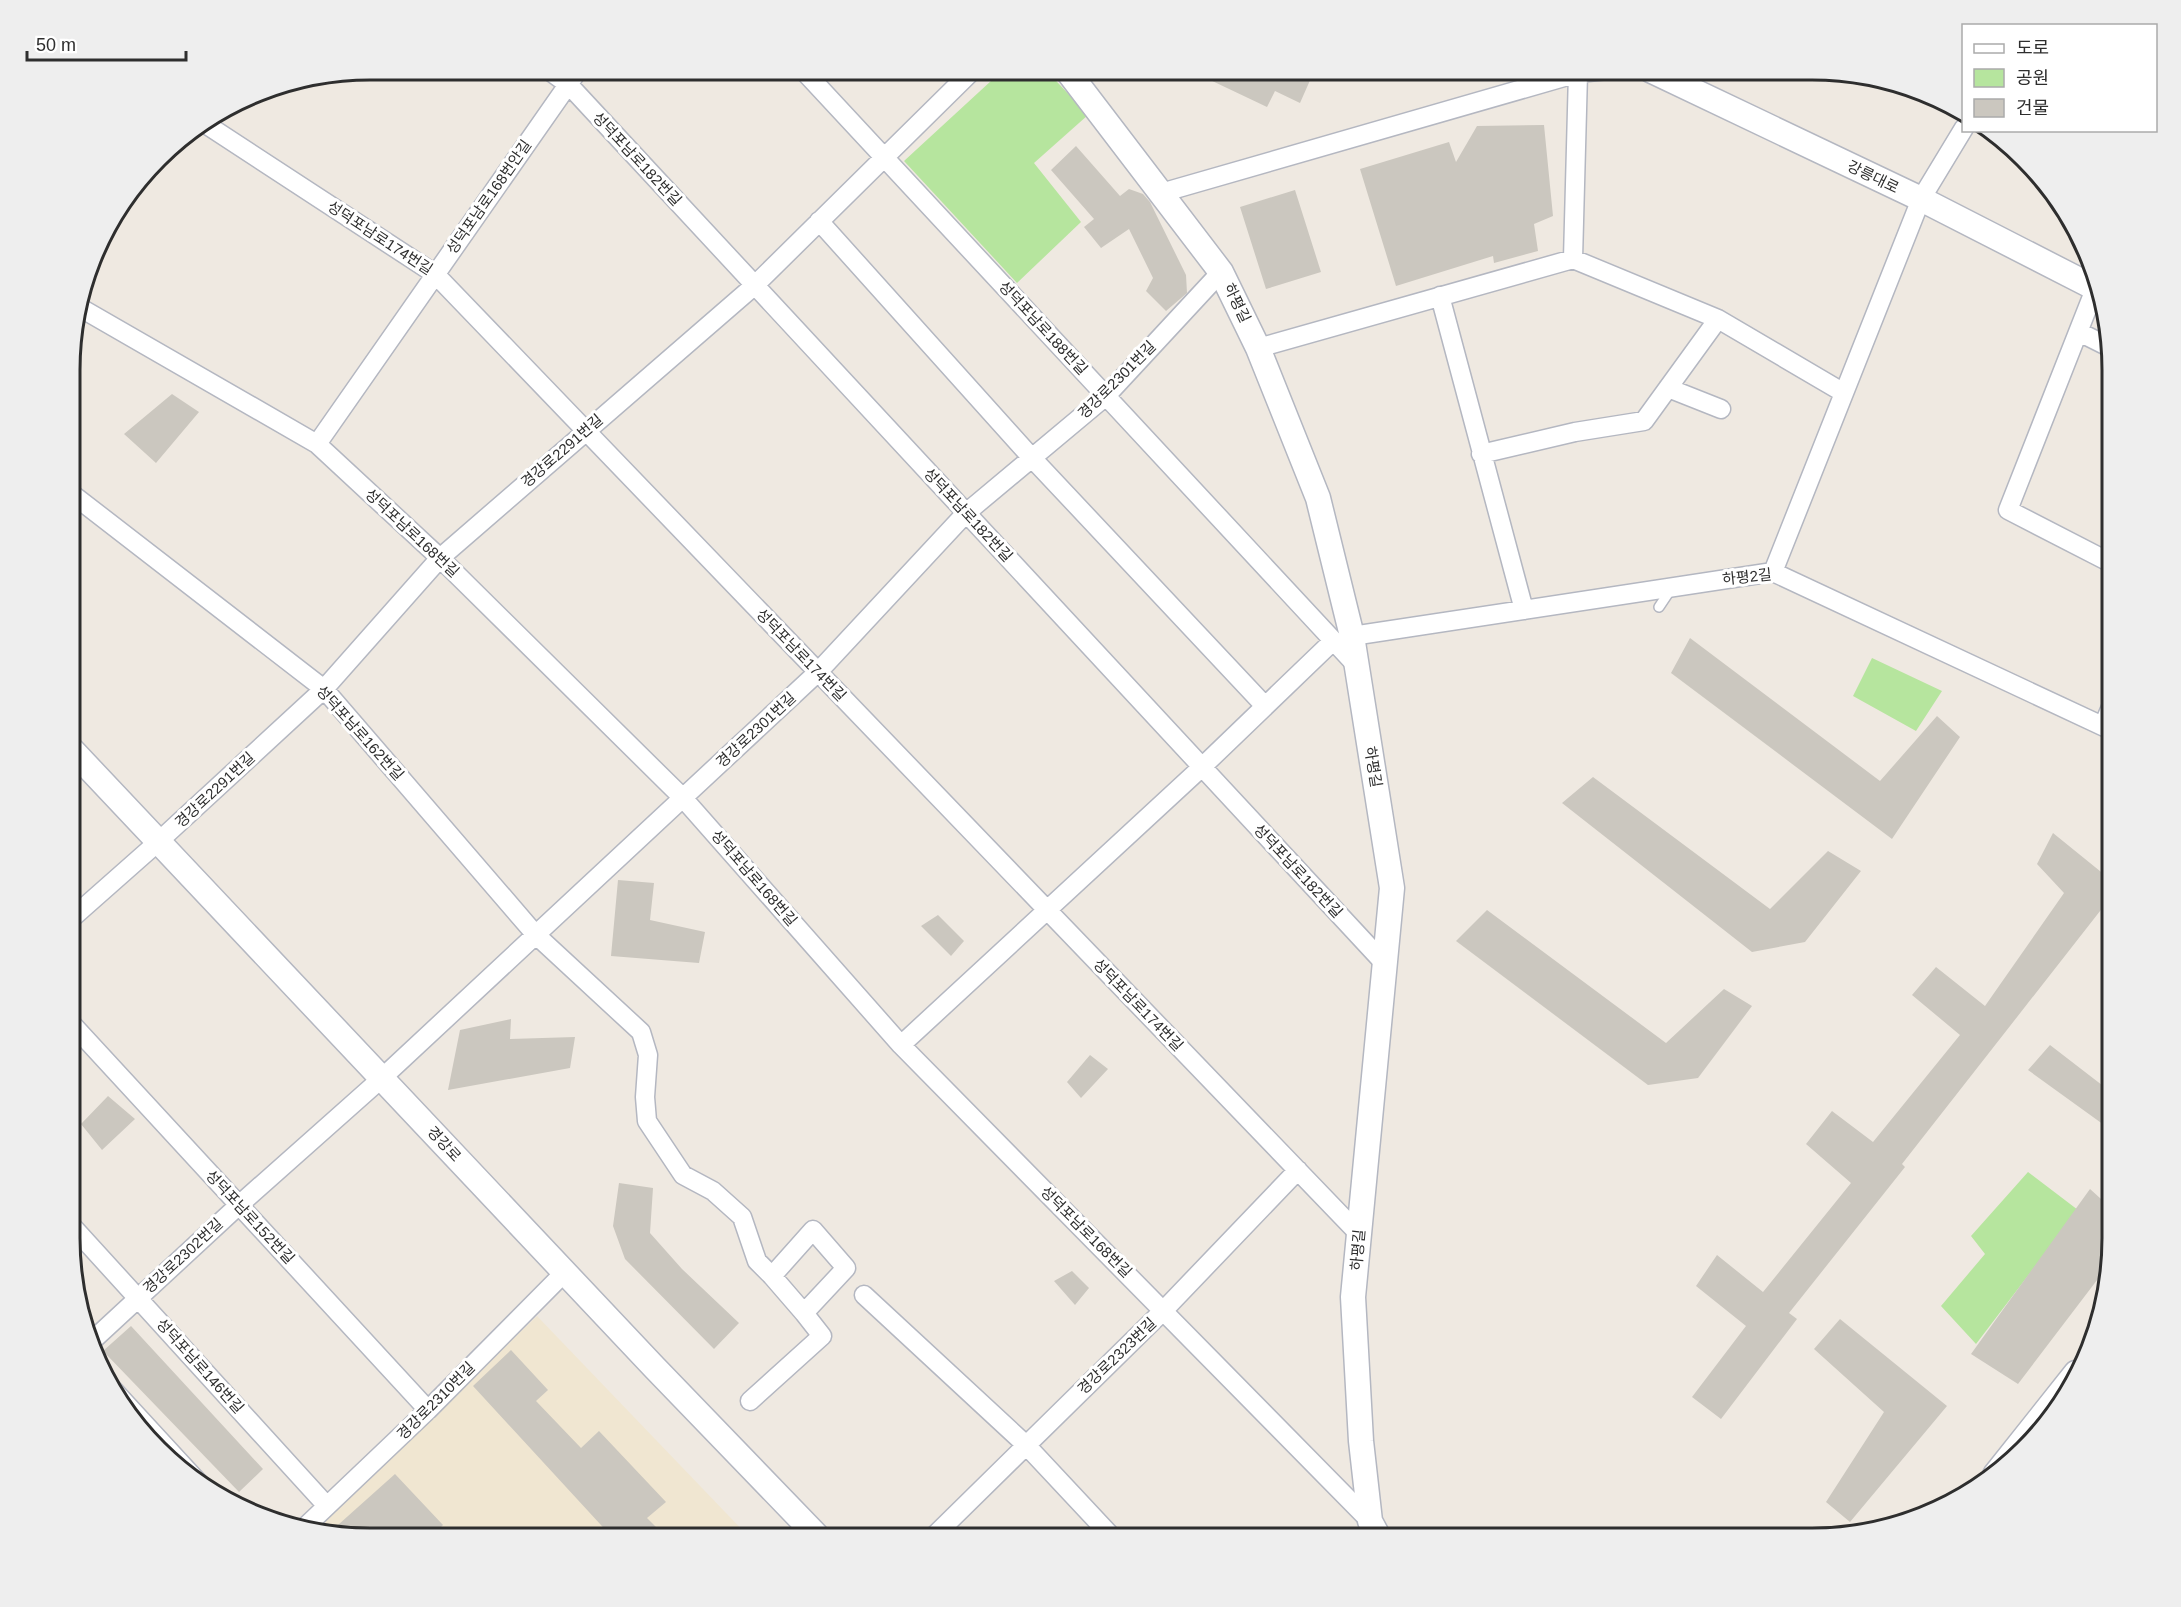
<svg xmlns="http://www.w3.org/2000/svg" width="2181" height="1607" viewBox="0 0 2181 1607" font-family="Helvetica,'Noto Sans KR',sans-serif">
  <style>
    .education { fill: #f0e6d1 }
    .green { fill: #b6e59e }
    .building { fill: #cbc7bf }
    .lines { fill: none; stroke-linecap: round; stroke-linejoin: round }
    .lane-casing { stroke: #b4b7c1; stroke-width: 12 }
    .street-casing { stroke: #b4b7c1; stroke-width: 21 }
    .secondary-casing { stroke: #b4b7c1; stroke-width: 27 }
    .lane { stroke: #fff; stroke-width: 9 }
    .street { stroke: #fff; stroke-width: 18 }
    .secondary { stroke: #fff; stroke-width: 24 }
    .labels { text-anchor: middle; stroke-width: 6; stroke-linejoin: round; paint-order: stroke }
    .street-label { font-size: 15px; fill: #2e2e2e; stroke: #fff }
    .rim { fill: none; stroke: #2e2e2e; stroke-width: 3 }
  </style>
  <rect width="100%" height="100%" fill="#efe9e1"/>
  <path class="education" d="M537,1316L750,1538L350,1537L313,1529Z"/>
  <path class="green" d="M1004,69H1045L1088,115L1034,163L1081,222L1017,283L904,161Z
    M1872,658L1942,691L1916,731L1853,696Z
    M2028,1172L2078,1210L1976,1344L1941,1306L1985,1254L1971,1236Z"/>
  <path class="building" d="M1187,69H1315L1300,103L1275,91L1267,107Z
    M1544,125L1553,216L1534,224L1538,251L1494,263L1493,256L1396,286L1360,169L1449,142L1456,162L1477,126Z
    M1076,146L1120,196L1129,189L1143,194L1150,202L1186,275L1187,293L1166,311L1146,291L1153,278L1129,229L1101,248L1084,227L1094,219L1051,170Z
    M1295,190L1321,272L1266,289L1240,207Z
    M172,394L199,412L156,463L124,434Z
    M1690,638L1880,781L1937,716L1960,737L1892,839L1671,673Z
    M1593,777L1770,909L1828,851L1861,871L1805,942L1752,952L1562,803Z
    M2053,833L2111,880V897L1902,1164L1905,1167L1789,1313L1797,1319L1721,1419L1692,1397L1746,1326L1696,1286L1717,1255L1763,1292L1851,1183L1806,1144L1832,1111L1873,1142L1960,1035L1912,995L1936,967L1985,1006L2064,893L2037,864Z
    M618,880L654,883L650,920L705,932L699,963L611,956Z
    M1487,910L1666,1043L1724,989L1752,1006L1698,1078L1648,1085L1456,941Z
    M938,915L964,941L951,956L921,926Z
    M511,1019L510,1039L575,1037L570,1068L448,1090L460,1030Z
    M2050,1045L2111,1092V1130L2028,1070Z
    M1090,1055L1108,1069L1081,1098L1067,1082Z
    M108,1096L135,1119L102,1150L81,1124Z
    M619,1183L653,1188L650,1233L682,1269L739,1323L714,1349L625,1259L613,1226Z
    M2090,1189L2111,1208L2110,1263L2018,1384L1971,1354Z
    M1072,1271L1089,1288L1075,1305L1054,1281Z
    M1840,1319L1947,1406L1850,1522L1826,1502L1884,1412L1814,1349Z
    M131,1326L263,1469L239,1492L103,1351Z
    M511,1350L548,1390L536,1401L581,1448L599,1431L666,1502L647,1518L667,1538L612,1537L473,1386Z
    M395,1474L443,1525L431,1537H350L329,1533Z"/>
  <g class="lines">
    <g class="lane-casing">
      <path id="lane" d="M1659,607L1671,589"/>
    </g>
    <g class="street-casing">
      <path id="street" d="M547,69L569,85L1385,964
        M802,69L1357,666
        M204,123L435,274L1359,1234
        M1161,193L1578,73L1608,70
        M819,221L1032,458L1265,706
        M1573,259L1578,73
        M2095,289L2008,510L2111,563
        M1440,296L1524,610
        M79,307L317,444L440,558L683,798L901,1045L1370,1521
        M2079,332L2111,348
        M1258,348L1573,259L1718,319L1844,393
        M1668,388L1721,409
        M317,444L579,69
        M1481,454L1575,432L1644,421L1718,319
        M72,494L324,689L535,934L641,1032L648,1055L645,1097L647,1121L683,1175L713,1191L742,1217L757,1261L772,1276L813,1230L846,1268L804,1313L822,1336L750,1401
        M1773,572L1921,199L1964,128
        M1352,636L1773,572L2111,730
        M2103,726L2111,707
        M72,918L158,842L324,689L440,558L755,285L974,69
        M72,1024L428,1410
        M901,1045L1202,767L1333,641
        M72,1226L327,1506
        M772,1276L804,1313
        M864,1295L1026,1445L1113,1538
        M93,1340L239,1205L382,1078L818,672L966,513L1106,396L1221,272
        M107,1383L200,1484
        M305,1527L428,1410L565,1272
        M932,1538L1163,1311L1298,1170"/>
    </g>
    <g class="secondary-casing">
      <path id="secondary" d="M1066,69L1221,272L1258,348L1318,498L1352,636L1392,888L1353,1297L1361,1441L1370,1521L1379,1538
        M1650,70L1921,199L2095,288
        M72,750L654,1367L819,1538
        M1995,1475L2076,1373"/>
    </g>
    <use href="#lane" class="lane"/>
    <use href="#street" class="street"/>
    <use href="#secondary" class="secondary"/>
  </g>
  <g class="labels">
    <g class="street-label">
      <text transform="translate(637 159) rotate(47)" y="5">성덕포남로182번길</text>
      <text transform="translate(1873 177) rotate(26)" y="5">강릉대로</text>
      <text transform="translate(489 197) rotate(-55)" y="5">성덕포남로168번안길</text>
      <text transform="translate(380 238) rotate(33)" y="5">성덕포남로174번길</text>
      <text transform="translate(1237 303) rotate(64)" y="5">하평길</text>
      <text transform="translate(1043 328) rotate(47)" y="5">성덕포남로188번길</text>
      <text transform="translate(1117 380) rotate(-45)" y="5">경강로2301번길</text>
      <text transform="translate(562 451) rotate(-41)" y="5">경강로2291번길</text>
      <text transform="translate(968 515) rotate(47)" y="5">성덕포남로182번길</text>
      <text transform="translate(412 533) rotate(43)" y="5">성덕포남로168번길</text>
      <text transform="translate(1747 577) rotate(-6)" y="5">하평2길</text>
      <text transform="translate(801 655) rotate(46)" y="5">성덕포남로174번길</text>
      <text transform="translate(756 730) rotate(-43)" y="5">경강로2301번길</text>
      <text transform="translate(360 733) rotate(48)" y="5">성덕포남로162번길</text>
      <text transform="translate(1373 767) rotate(81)" y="5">하평길</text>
      <text transform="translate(215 790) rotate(-43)" y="5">경강로2291번길</text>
      <text transform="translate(1298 871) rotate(47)" y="5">성덕포남로182번길</text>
      <text transform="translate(754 878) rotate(49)" y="5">성덕포남로168번길</text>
      <text transform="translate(1138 1005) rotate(46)" y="5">성덕포남로174번길</text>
      <text transform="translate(444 1144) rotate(47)" y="5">경강로</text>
      <text transform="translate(250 1217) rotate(47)" y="5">성덕포남로152번길</text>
      <text transform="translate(1086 1232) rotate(45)" y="5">성덕포남로168번길</text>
      <text transform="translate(1358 1250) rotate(-85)" y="5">하평길</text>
      <text transform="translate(183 1256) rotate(-43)" y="5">경강로2302번길</text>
      <text transform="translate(1117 1356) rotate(-44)" y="5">경강로2323번길</text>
      <text transform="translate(200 1366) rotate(48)" y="5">성덕포남로146번길</text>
      <text transform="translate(436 1401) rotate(-45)" y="5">경강로2310번길</text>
    </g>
  </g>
  <path d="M0 0H2181V1607H0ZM370 80H1812A290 290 0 0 1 2102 370V1238A290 290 0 0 1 1812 1528H370A290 290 0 0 1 80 1238V370A290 290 0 0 1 370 80Z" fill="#eee" fill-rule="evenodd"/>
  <path class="rim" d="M370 80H1812A290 290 0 0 1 2102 370V1238A290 290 0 0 1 1812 1528H370A290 290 0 0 1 80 1238V370A290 290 0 0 1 370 80Z"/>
  <rect x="1962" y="24" width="195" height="108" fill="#ffffff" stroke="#ababab" stroke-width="1.5"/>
  <rect x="1974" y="44" width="30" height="9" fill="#ffffff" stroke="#ababab" stroke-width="1.5"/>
  <text x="2016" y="54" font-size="18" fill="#2e2e2e">도로</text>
  <rect x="1974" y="69" width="30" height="18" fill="#b6e59e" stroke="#ababab" stroke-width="1.5"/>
  <text x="2016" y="84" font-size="18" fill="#2e2e2e">공원</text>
  <rect x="1974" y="99" width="30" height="18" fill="#cbc7bf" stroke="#ababab" stroke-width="1.5"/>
  <text x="2016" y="114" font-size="18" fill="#2e2e2e">건물</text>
  <path d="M27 51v9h159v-9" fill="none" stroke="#2e2e2e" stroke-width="3"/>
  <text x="36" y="51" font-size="18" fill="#2e2e2e" stroke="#ffffff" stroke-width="4.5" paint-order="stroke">50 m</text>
</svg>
